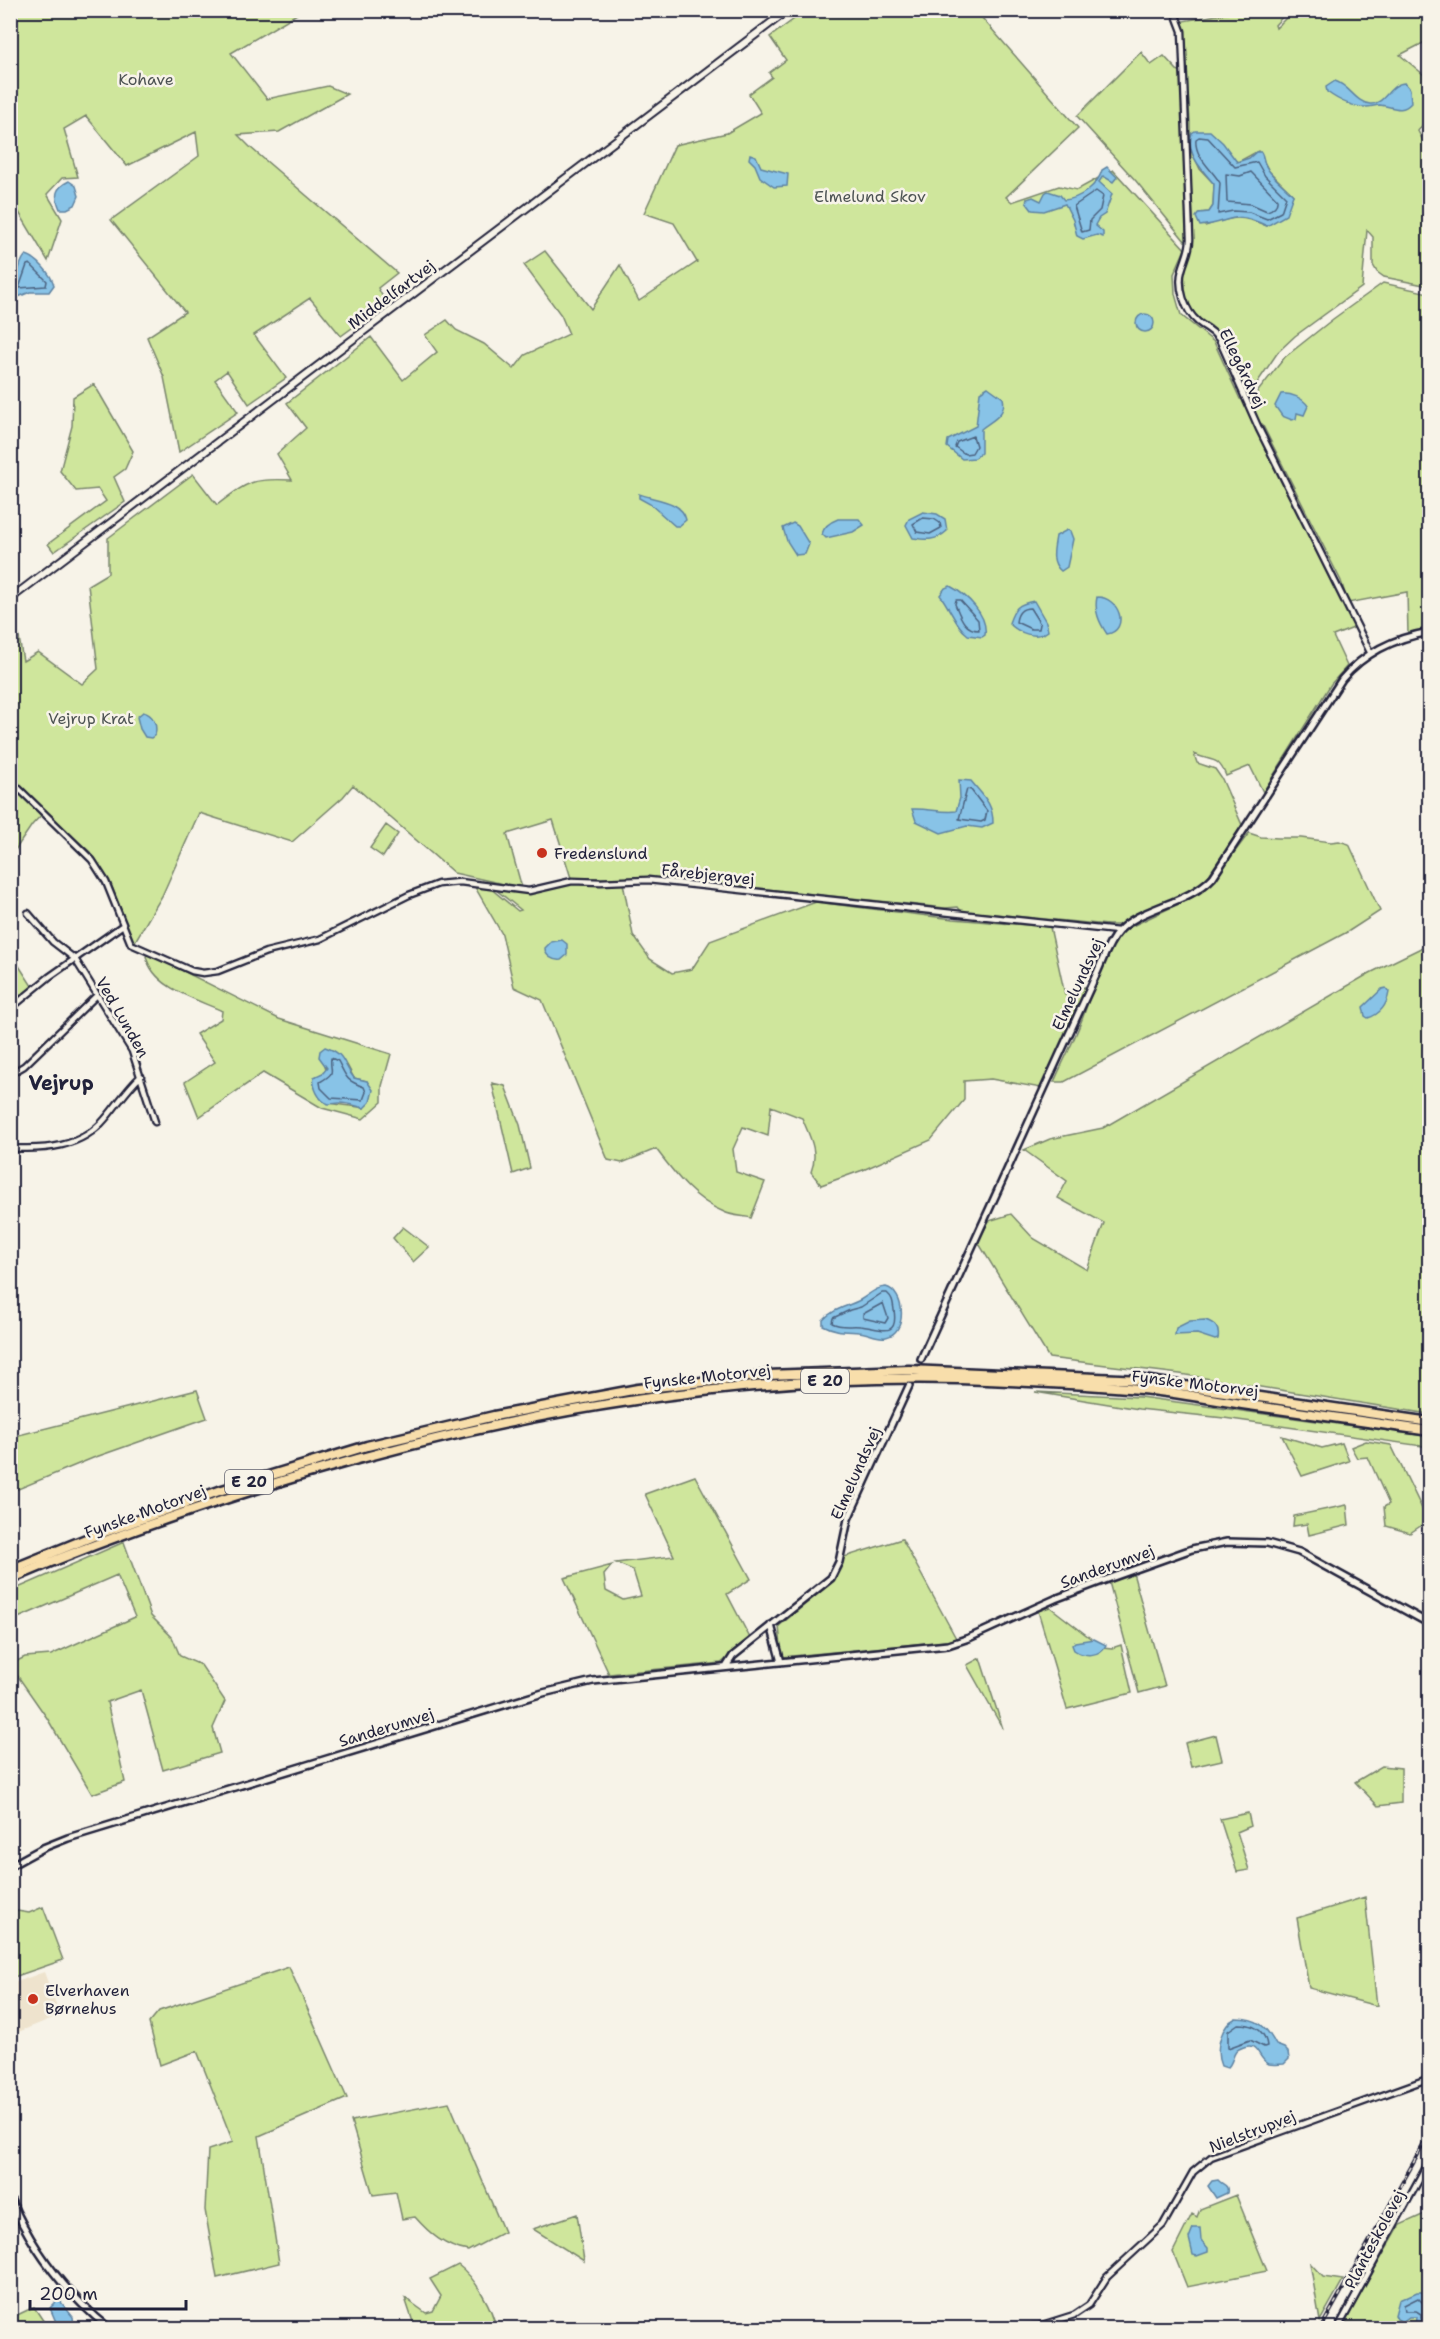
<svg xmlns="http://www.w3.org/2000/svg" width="1440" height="2339" viewBox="0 0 1440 2339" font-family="'Shantell Sans',sans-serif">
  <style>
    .built { fill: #eee3cd }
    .green { fill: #cfe69c; stroke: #78846c; stroke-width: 1.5; fill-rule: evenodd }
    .water { fill: #88c3e7; stroke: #5f83a2; stroke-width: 1.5 }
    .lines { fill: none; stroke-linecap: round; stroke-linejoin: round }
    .shore { stroke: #4b6280; stroke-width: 1.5 }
    .tertiary-tunnel { stroke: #ccc9c5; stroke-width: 5; stroke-dasharray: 5 2.5; stroke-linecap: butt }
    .minor-casing { stroke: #22223b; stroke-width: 9 }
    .tertiary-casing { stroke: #22223b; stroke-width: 10 }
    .secondary-casing { stroke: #22223b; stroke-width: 10 }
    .motorway-casing { stroke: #22223b; stroke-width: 13 }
    .minor { stroke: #f7f3e8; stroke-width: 4.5 }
    .tertiary { stroke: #f7f3e8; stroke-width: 5 }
    .secondary { stroke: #f7f3e8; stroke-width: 6 }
    .motorway { stroke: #f8deab; stroke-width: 8 }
    .rail-casing { stroke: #22223b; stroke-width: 4 }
    .rail { stroke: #f7f3e8; stroke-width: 1.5; stroke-dasharray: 4.5; stroke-linecap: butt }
    .poi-dot { fill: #c8321e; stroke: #f7f3e8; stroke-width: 2 }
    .labels { text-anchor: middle; stroke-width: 5; stroke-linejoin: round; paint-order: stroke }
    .shield { fill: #f7f3e8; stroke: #62616f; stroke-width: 1.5 }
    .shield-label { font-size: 15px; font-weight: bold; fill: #22223b }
    .park-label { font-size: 16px; fill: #4d5353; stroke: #f7f3e8 }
    .street-label { font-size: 16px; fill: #22223b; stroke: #f7f3e8 }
    .poi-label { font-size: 16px; fill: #22223b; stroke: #f7f3e8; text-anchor: start }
    .quarter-label { font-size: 20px; font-weight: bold; fill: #22223b; stroke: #f7f3e8 }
  </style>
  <rect width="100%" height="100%" fill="#f7f3e8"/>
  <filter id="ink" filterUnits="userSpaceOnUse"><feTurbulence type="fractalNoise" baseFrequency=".0167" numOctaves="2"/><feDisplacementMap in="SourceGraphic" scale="12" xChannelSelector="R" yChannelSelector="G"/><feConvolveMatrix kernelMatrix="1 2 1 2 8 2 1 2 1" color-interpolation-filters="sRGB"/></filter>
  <g filter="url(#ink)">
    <path class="built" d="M44,1972L60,2015L11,2035V1984Z"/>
    <path class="green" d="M10,11H302L231,53L267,99L328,86L347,94L279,132L238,135L251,148L397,273L378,288L386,303L341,336L310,298L254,335L286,378L249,404L227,371L215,380L238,412L179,452L164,377L147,337L185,312L111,220L199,156L196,132L127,166L86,116L64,129L78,177L62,178L47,194L62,219L48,261L11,199Z
      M805,11H976L1078,128L1006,197L1012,202L1059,186L1077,190L1113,170L1185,249L1174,274L1175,294L1181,315L1214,342L1240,399H1252L1285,357L1333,319L1383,283L1429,293V629L1408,634L1407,592L1348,603L1341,581L1262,424L1253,422L1356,627L1333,636L1347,666L1331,684L1263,792L1250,766L1226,776C1218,755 1211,762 1194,754L1197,763L1215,769L1222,779L1242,825L1207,878L1195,888L1118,925H1108L961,911L958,907L945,908L665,878H571L553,820L507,834L522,888L454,873L353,785L343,797L292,842L199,813L162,896L134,943L110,882L90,852L45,811L32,825L11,856V611L14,608L23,661L38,652L82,684L98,669L88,585L108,573V538L193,474L217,505C249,481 252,478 292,480L277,454L306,428L287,403L371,337L403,380L437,352L425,335L447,320L456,330L484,344L514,369L525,355L569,334L561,315L524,265L545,251L591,309L620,265L639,301L697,262L674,223L644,213L675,145L727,133L761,113L749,94L772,77L769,73L786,60L770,37Z
      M1239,11H1288L1275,25L1276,28L1293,11H1429V40L1400,55L1429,79V116L1418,131L1429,152V286L1384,277L1377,272L1373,265V237L1367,230L1362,287L1295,336L1278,352L1255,386L1243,385L1218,334L1211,326L1195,316L1186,299L1184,273L1192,248L1193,218L1189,146L1200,169L1214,184L1213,206L1209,212L1199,213L1205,226C1233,217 1239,214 1267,226L1293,195L1269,171L1258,151L1238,162L1192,133L1189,140L1190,122L1183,21Z
      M1141,52L1151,65L1164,56L1177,70L1182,72L1188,240L1185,241L1136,181L1077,116Z
      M94,384L133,451L125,469L114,477L125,502L54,552L48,544L106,501L98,489L76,491L60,471L72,426L73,397Z
      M386,825L398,834L383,857L370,848Z
      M1249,833L1261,837L1278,838H1301L1331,842L1339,841L1349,844L1380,911L1349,931L1064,1082H1054C1064,1059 1076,1037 1084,1014C1094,985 1104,949 1128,928L1199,894L1209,886Z
      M573,883H623L633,935L650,959L672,973L692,969L710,941L816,902L953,919L1050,927L1065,995L1087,986L1041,1088L991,1079L964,1081V1100L931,1140L863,1170L821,1185L811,1172C819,1152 810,1137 802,1118L771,1106L768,1136L743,1127L733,1149L736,1172L765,1182L751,1218C743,1216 732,1216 724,1212C694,1200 675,1174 656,1149L622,1163L608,1160L542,1000L514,987L502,934L475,887L490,888L518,911L521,910L495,889L532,893Z
      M1429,944V1414L1180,1374L1049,1358L978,1242L989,1221L1011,1214L1033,1238L1087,1270L1104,1223L1058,1198L1067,1181L1024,1150L1050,1139L1103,1128L1370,973Z
      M10,952L34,989L10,1007Z
      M149,954L279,1019L391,1054L382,1086V1102L363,1119L322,1108L263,1073L199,1117L185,1082L215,1062L196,1034L221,1019L222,1011C196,999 153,988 146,956ZM325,1065H347L354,1078L367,1081L364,1108C352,1105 322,1106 320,1095C319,1089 320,1081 320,1075L326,1071Z
      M492,1083L505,1086L520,1125L530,1168L513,1174Z
      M403,1227L429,1247L413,1262L393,1238Z
      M197,1390L207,1418L93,1458L11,1492V1437Z
      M1035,1392L1140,1397L1419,1435L1429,1437V1447L1224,1418L1139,1409Z
      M1282,1436L1322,1448L1342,1443L1349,1461L1302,1476Z
      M1366,1441L1391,1445L1428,1521L1410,1533L1386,1526L1384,1507L1389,1504L1368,1457L1357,1458L1351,1447Z
      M695,1476L751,1579L727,1594L751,1640L721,1663L609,1674L564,1578L612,1565L604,1575L606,1591L623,1600L641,1596L633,1570L616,1563L674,1556L645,1494Z
      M1347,1505L1349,1525L1309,1535L1307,1524L1293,1526L1294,1516Z
      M902,1539L957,1640L782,1657L779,1626L830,1584L844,1557Z
      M124,1542L151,1616L172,1637L180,1656L201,1665L225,1701L213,1728L220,1753L163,1770L141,1690L107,1702L125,1782L92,1794L47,1718L17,1675L15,1662L25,1657L51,1655L135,1617L117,1575L11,1621V1591Z
      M1133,1573L1165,1686L1139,1693L1109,1582Z
      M1050,1607L1102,1647L1112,1648L1121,1645L1132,1693L1067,1709L1038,1611Z
      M980,1658L1003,1729L967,1665Z
      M1216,1735L1222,1760L1191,1767L1185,1743Z
      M1382,1766L1401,1768V1803L1378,1806L1355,1782Z
      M1248,1813L1251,1826L1237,1832L1249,1870L1237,1872L1220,1819Z
      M1365,1897L1377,2006L1309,1988L1297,1918Z
      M43,1907L63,1960L11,1978V1910L29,1913Z
      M289,1967L347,2098L259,2136L279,2263L217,2278L205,2210L208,2150L233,2142L197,2051L160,2065L149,2023L159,2011Z
      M449,2102L504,2232L468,2251C445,2247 430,2234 415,2217L402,2219L396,2192L373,2195L351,2121Z
      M1236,2195L1267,2271L1187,2287L1173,2252L1192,2214L1197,2217L1200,2209Z
      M1429,2212V2328H1341L1400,2225Z
      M577,2214L584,2261L533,2229Z
      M1310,2263L1323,2277L1343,2280L1320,2321Z
      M458,2265C474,2276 493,2309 496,2328H415L405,2298L426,2313L433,2311L441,2296L430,2279Z
      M34,2307L48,2328H11V2318Z"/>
    <path class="water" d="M1335,81C1349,85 1356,103 1370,104C1385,105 1389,83 1405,83L1410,89L1411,103C1401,114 1392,106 1380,105C1376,105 1371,107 1366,107C1353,107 1338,100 1327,92L1326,87Z
      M1195,131H1210L1223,143L1237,162L1249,158L1256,152H1261C1264,157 1263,161 1266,166C1271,177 1285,186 1293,195L1286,215L1267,226C1231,209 1234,222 1200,226L1196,217L1199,213L1209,212L1213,206L1214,184C1202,170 1185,153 1192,133Z
      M750,154L756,156L761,167L788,174L787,186L774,187L760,177L755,165L749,159Z
      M1107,167L1117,177L1113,182L1103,176L1099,182L1112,194L1105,214L1099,218L1095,225L1103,232V237L1097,235L1083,239L1077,236L1073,220L1065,204L1044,211L1032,210L1026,202L1027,199L1033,197L1041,201L1045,193L1048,191L1060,195L1064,200C1080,199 1098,185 1102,170Z
      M69,181L76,186L79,196L75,205L67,209H60C54,195 55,188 69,181Z
      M26,255C37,258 51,274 54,285L49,292H30L11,300V284C20,276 18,262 26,255Z
      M1136 323a9 9 0 1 1 18 0a9 9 0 1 1-18 0Z
      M988,387L1003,398C1007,415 992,420 981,429V453L975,458L962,459L947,447L948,440L976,426L980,392Z
      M1281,394C1291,393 1303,398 1308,406L1304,415L1297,413L1296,419L1292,420L1282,416L1275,406Z
      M639,494C654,500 682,500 686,520L679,526H675L650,504L639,498Z
      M923,512L937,514L945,519L947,531C936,541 927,540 913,538L906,525L909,519Z
      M838,519H859L864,525L853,532L826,538L822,534C824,526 830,522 838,519Z
      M793,523L798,526L809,544L805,554L796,555L787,541L783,528Z
      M1067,530L1070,531L1073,539L1067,567L1061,571C1050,562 1054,549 1056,536Z
      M950,586C967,595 988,615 985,635L982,637L968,635C955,625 950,608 940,595L945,588Z
      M1097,597C1120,597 1130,630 1107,634C1099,622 1094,611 1097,597Z
      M1034,601L1046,622L1048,631C1036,640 1018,633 1009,623C1014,608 1018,604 1034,601Z
      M143,712C153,714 158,725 155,735L151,738L145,737L140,729L137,717Z
      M959,780L971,781C983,796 993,803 993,823L982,828L967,826L941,833L916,821L912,809C927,808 942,813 956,811L960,798Z
      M562,940L567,944V955L561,960C553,961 545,956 545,948L551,942Z
      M1386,988L1389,992C1387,1005 1381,1014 1368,1018L1365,1016L1363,1007L1382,989Z
      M325,1047C346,1054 342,1063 354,1078L367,1081L373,1090L370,1102L364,1108C356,1106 348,1103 339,1103C338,1103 331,1104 329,1104C319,1102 312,1086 314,1077L323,1073L327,1068L319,1057L320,1051Z
      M886,1287C905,1292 908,1333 886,1337C877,1339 867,1332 859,1332C845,1331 836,1332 823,1325V1320C834,1308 847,1307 860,1300C869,1295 876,1287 886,1287Z
      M1205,1320C1215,1323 1220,1328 1218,1339L1215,1340L1197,1334L1175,1335L1176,1328L1190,1321Z
      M1094,1639L1106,1645C1100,1657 1084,1657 1074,1650L1072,1645L1075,1642Z
      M1236,2018C1258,2018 1266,2026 1276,2045L1284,2048L1288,2052L1289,2059L1284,2064C1280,2064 1273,2065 1269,2064C1256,2059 1260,2038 1239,2049C1232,2052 1234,2062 1227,2068L1221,2066C1214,2050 1221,2025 1236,2018Z
      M1218,2180C1222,2185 1229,2184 1227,2193L1216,2198L1208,2186L1212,2181Z
      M1193,2228H1200L1201,2240L1208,2248V2252L1197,2256L1193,2255L1189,2238Z
      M1417,2292H1422C1432,2302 1430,2315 1429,2328H1415L1416,2317H1409L1402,2322L1397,2319L1395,2315L1399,2300Z
      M60,2301L73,2317L74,2326L71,2328H62L56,2322L50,2308L56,2302Z"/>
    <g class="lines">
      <path class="shore" d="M1199,137L1208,138L1235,167L1257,162L1265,176L1286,197L1281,212L1267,219L1249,212L1233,211L1218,214L1220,183C1212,169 1194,157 1196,139Z
        M1251,172L1277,199C1278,205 1273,209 1267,211L1251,204L1227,202L1226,174L1240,176Z
        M1096,191L1103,196L1100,210L1090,220L1089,230L1082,232L1074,206Z
        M30,264L47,281L46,286L19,288L27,265Z
        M973,436L976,446L972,453L965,454L955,447L957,442Z
        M923,518L934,519L940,523L941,528L930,534L917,532L913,524Z
        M956,600H960L978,620L979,630C964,630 960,616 955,604Z
        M1030,608L1040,624L1039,629H1031L1016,622C1017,613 1021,608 1030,608Z
        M967,789L971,790L987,811L985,820L981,822L959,819Z
        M331,1058L338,1061C347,1078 345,1080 364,1087L366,1092L363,1100L331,1098L321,1088L320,1082C338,1071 329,1073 331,1058Z
        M882,1293H887C893,1298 893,1303 894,1310C899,1341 877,1327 860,1326C850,1325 842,1328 832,1323L833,1318L850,1310L861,1307Z
        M883,1303L888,1318L885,1323L863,1318V1314Z
        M1238,2024C1253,2024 1265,2030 1267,2046L1264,2047L1250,2040L1228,2048V2031Z
        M1421,2328V2314L1416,2311H1405L1404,2305L1418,2298L1424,2304L1430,2305"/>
      <path class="tertiary-tunnel" d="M909,1386L921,1359"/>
      <g class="minor-casing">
        <path id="minor" d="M1174,10L1182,31L1190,239C1190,251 1185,259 1182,270C1177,287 1185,311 1198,322C1208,330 1210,328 1219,339L1259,429L1370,652
          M10,780L92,860L106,882L131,944L192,971L203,973L218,971L266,952L320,939L409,895L438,884L460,882L529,891L572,881L601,882L648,880L1118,931
          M28,913L53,942L75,959L132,1051L155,1122
          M10,1009L49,977L123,925
          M10,1074L24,1066L97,995
          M10,1148C44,1150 81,1148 105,1119C117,1105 127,1089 141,1076
          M1006,2328L1039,2326L1074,2315L1089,2305L1107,2277L1163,2225L1193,2172L1211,2157L1430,2078
          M1338,2328L1430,2160"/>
      </g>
      <g class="tertiary-casing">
        <path id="tertiary" d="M921,1359L1095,977C1102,963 1107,944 1118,932C1139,907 1187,905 1213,877L1342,679C1365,652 1394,638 1430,632
          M771,1625L781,1662
          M726,1667L733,1656L831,1578L839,1562L848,1519L909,1386
          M10,1866L43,1848L68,1838L543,1693L593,1681L948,1645L969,1638L1055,1599L1105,1580L1192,1549L1227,1542L1267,1543L1299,1552L1430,1624
          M10,2198C32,2249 65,2293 109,2328"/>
      </g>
      <g class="secondary-casing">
        <path id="secondary" d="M10,599L788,10"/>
      </g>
      <g class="motorway-casing">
        <path id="motorway" d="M10,1570L91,1537L219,1491L367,1446L494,1416L638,1389L767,1375L909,1370L1143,1380L1430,1422
          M10,1579C106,1538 205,1504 305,1474C518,1411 737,1374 959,1379C1019,1381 1081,1384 1141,1389C1175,1392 1208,1399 1242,1404C1304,1413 1367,1422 1430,1431"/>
      </g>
      <use href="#minor" class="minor"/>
      <use href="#tertiary" class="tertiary"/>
      <use href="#secondary" class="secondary"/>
      <use href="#motorway" class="motorway"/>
      <g class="rail-casing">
        <path id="rail" d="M1321,2328L1430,2133"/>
      </g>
      <use href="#rail" class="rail"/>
    </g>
  </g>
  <g class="poi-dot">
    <circle cx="542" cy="853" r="6"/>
    <circle cx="33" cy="1999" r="6"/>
  </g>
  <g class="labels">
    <g class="shield">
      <rect x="801" y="1369" width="48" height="24" rx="4.5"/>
      <rect x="225" y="1470" width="48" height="24" rx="4.5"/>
    </g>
    <g class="shield-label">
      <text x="825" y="1386">E 20</text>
      <text x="249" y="1487">E 20</text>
    </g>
    <g class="park-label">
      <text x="146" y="85">Kohave</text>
      <text x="870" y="202">Elmelund Skov</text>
      <text x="91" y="724">Vejrup Krat</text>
    </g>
    <g class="street-label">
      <text transform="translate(391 294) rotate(-37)" y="6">Middelfartvej</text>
      <text transform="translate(1243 368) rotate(64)" y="6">Ellegårdvej</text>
      <text transform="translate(708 874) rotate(6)" y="6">Fårebjergvej</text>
      <text transform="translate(1077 984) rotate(-65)" y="6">Elmelundsvej</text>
      <text transform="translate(123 1017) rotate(60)" y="6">Ved Lunden</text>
      <text transform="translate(707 1376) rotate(-6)" y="6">Fynske Motorvej</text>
      <text transform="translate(1195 1383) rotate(7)" y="6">Fynske Motorvej</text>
      <text transform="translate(855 1473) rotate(-66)" y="6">Elmelundsvej</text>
      <text transform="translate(145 1511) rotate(-20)" y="6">Fynske Motorvej</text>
      <text transform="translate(1107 1566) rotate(-20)" y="6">Sanderumvej</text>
      <text transform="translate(386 1727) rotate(-17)" y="6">Sanderumvej</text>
      <text transform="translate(1252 2131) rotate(-21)" y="6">Nielstrupvej</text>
      <text transform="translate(1374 2239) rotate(-62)" y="6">Planteskolevej</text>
    </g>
    <g class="poi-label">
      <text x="554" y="859">Fredenslund</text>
      <text x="45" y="1996">Elverhaven<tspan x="45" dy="18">Børnehus</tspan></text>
    </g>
    <g class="quarter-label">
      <text x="61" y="1090">Vejrup</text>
    </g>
  </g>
  <rect width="1440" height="2339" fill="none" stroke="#f7f3e8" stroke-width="36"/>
  <rect x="18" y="18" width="1404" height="2303" fill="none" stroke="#22223b" stroke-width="2" filter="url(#ink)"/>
  <path d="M30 2300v9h156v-9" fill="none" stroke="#22223b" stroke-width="3"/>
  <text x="39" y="2300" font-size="18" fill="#22223b" stroke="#f7f3e8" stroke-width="4.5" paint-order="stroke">200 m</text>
</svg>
